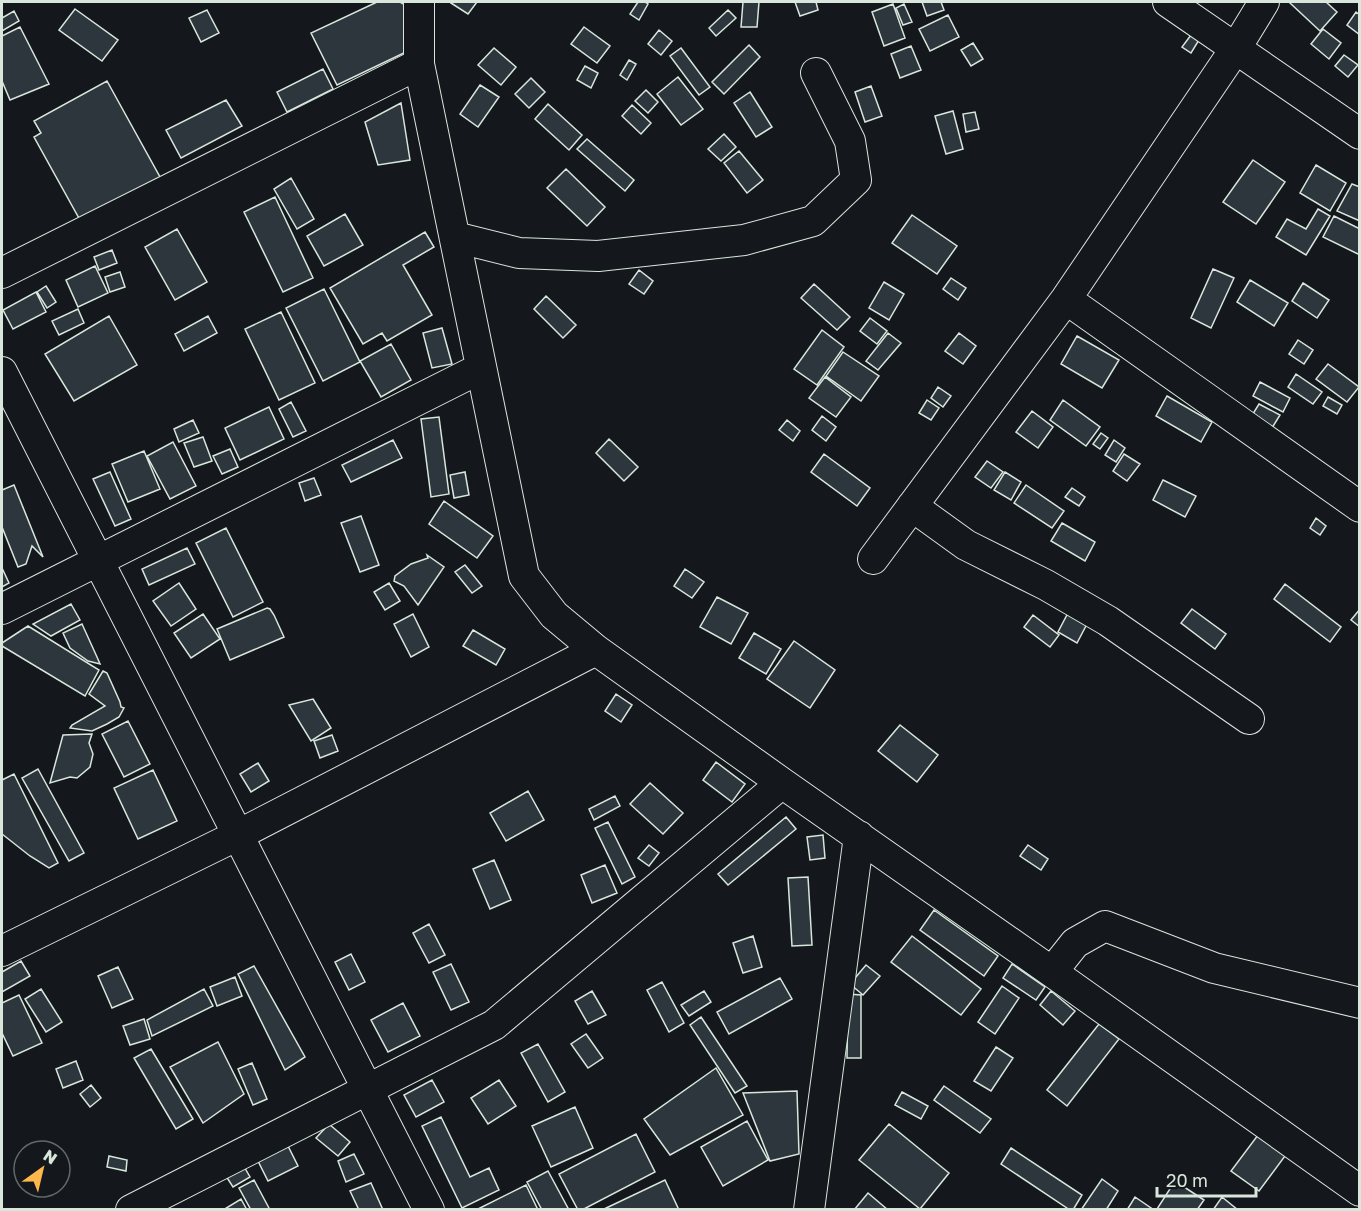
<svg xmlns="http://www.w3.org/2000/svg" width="1361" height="1211" viewBox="0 0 1361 1211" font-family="'Golos Text',sans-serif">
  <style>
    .building { fill: #2c363c; stroke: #d8e6dc; stroke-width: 1.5 }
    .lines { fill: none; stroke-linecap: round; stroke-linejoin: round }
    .street-casing { stroke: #d8e6dc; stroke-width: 32 }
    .street { stroke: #14181c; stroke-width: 30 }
  </style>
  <rect width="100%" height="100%" fill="#14181c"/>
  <path class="building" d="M377,2H400L407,6L408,51L337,85L311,33Z
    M452,2H477L468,14L451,3Z
    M638,2H645L648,4L639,20L630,14Z
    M743,2H759L757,27H741Z
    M795,2H816L818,10L800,16Z
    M922,2H941L944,10L927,16Z
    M1291,2H1326L1337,12L1320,31L1290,3Z
    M893,4L905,38L884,46L872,12Z
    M904,4L912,22L903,25L896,8Z
    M75,9L118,40L102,61L59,30Z
    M207,10L219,33L201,42L189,18Z
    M728,10L736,18L716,36L709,28Z
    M14,11L19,21L2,31V18Z
    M1356,12L1360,15V35L1347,25Z
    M948,15L959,37L930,51L919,29Z
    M20,27L49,84L10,100L2,81V36Z
    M584,27L610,46L597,63L571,44Z
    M1323,29L1341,43L1329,59L1311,44Z
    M659,30L672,41L661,55L648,44Z
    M1191,35L1199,40L1191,53L1182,47Z
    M973,43L983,59L971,66L961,50Z
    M749,45L760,57L724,94L712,82Z
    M911,46L921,70L900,78L891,54Z
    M494,48L516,67L501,85L478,65Z
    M681,48L710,87L699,95L670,56Z
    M1344,55L1358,65L1348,77L1335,66Z
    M629,60L636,64L627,80L620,75Z
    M585,66L598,73L591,88L577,80Z
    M323,69L333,89L287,112L277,92Z
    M678,77L703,109L681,125L657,94Z
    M531,78L545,92L529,108L515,94Z
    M107,81L160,177L80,220L34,137L41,133L34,121Z
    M480,85L499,97L478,127L460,114Z
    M871,86L882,116L865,122L855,92Z
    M646,90L658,102L648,113L635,101Z
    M750,92L772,127L756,137L734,103Z
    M226,100L242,126L181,158L166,130Z
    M401,103L410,160L378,165L365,122Z
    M548,104L582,135L569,150L535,119Z
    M632,105L651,123L641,134L622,116Z
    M953,111L963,149L946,154L935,116Z
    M975,112L979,129L966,132L963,114Z
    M724,134L736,147L721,161L708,149Z
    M587,139L634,180L625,191L577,149Z
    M739,151L763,180L747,193L724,163Z
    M1253,160L1285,182L1256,224L1223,202Z
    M1316,165L1346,183L1330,211L1300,193Z
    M566,169L605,207L587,226L547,188Z
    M291,178L314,219L297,229L274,189Z
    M1352,184L1360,187V221L1337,211Z
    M275,197L313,278L283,292L244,212Z
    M1318,209L1330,216L1306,255L1276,237L1287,219L1306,229Z
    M345,214L363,245L324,266L307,236Z
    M912,215L957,246L937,274L892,243Z
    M1334,216L1360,229V255L1323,237Z
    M177,229L207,282L175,300L145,247Z
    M425,232L434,247L403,265L432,315L387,341L382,333L363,344L330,288Z
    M112,250L117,263L99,270L94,257Z
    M95,266L108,293L78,307L66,280Z
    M1213,269L1234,278L1211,328L1191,318Z
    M639,270L653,281L644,294L629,284Z
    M120,272L125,287L110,292L105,277Z
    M951,278L966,288L958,300L943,289Z
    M1250,280L1288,303L1274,326L1237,302Z
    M884,282L904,294L889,320L869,308Z
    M1303,283L1329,300L1317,318L1292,301Z
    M814,284L850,317L837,330L801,298Z
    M46,286L56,302L47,308L37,292Z
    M324,289L360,362L323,381L286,308Z
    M36,292L46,312L13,329L3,310Z
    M546,296L576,325L563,338L534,309Z
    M78,309L84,323L59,335L52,321Z
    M281,312L315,383L279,400L245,329Z
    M109,316L137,365L74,401L45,354Z
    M208,316L217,333L184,351L175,334Z
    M870,318L887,331L877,344L860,331Z
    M442,328L452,364L432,368L423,333Z
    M822,330L844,347L817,385L794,369Z
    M888,333L901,343L878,370L866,361Z
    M959,333L976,346L963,364L945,351Z
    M1077,336L1119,360L1102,388L1061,364Z
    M1298,340L1313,350L1304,364L1289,354Z
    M391,344L411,380L381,397L360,361Z
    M843,352L879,376L861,401L826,376Z
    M1328,364L1359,387L1347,402L1316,379Z
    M1296,374L1322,392L1313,404L1288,387Z
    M825,377L851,397L836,417L809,398Z
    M1260,382L1290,398L1283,412L1253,396Z
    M938,387L951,396L943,407L931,398Z
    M1167,396L1212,422L1201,442L1156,416Z
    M1328,397L1342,405L1337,414L1323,406Z
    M927,400L939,408L931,420L919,413Z
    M1063,400L1100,427L1086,446L1050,420Z
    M291,402L306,431L293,437L279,409Z
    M1259,404L1280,415L1272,428L1251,417Z
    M269,407L284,439L240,460L225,428Z
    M1032,411L1053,427L1038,448L1016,432Z
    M822,416L836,427L826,441L812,430Z
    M439,417L449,494L431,497L421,419Z
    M193,420L199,433L179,442L174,429Z
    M787,420L800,431L793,441L779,430Z
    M1101,433L1108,438L1100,449L1093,444Z
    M203,437L212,461L194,467L184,443Z
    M609,439L638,467L624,481L596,453Z
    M393,440L402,458L351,482L342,465Z
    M1114,440L1125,448L1116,462L1105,455Z
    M173,442L196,486L170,499L147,456Z
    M230,449L238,467L222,474L213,456Z
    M144,451L160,489L128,502L112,464Z
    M824,454L870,488L857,506L811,472Z
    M1124,454L1140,464L1127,481L1113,471Z
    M987,461L1003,472L991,488L975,477Z
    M110,472L131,519L115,526L93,479Z
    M465,472L469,495L454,498L450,475Z
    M1005,472L1021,482L1011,500L994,490Z
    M314,478L321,495L305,501L299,483Z
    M1163,480L1196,496L1185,517L1153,500Z
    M14,485L43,557L32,546L26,564L18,567L2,527V490Z
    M1026,485L1064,511L1052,528L1014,503Z
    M1072,488L1085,497L1079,506L1065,497Z
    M444,501L493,536L477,558L429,524Z
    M361,516L379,565L360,572L341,523Z
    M1316,518L1326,526L1320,535L1310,528Z
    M1062,523L1095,542L1085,561L1051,541Z
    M226,528L263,602L233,617L196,543Z
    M187,548L195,564L149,585L142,569Z
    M427,555L444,567L418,605L404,586L394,581L395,576L411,564L428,558Z
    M465,565L482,586L472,593L455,572Z
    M2,568L9,583L2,587Z
    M685,569L704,582L692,598L674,586Z
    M179,583L196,609L171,626L153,601Z
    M389,583L400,601L385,610L374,592Z
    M1285,584L1341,627L1330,642L1274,599Z
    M717,597L748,613L731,644L700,627Z
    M71,604L80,620L51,636L33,624Z
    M267,608L270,609L274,615L284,637L230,660L217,629Z
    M1192,609L1226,634L1215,649L1181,623Z
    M1360,609V627L1351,620Z
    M1069,611L1088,622L1077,643L1058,632Z
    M203,614L220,639L191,658L174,633Z
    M413,614L429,647L411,657L394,624Z
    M1033,615L1059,635L1050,647L1024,627Z
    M82,624L97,657L100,664L88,661L70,648L63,633Z
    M28,626L99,670L85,696L2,646V643Z
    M473,630L505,649L496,665L463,646Z
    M754,633L781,649L766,674L739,658Z
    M794,641L835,670L810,708L767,679Z
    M103,671L107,673L120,702L121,707L124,708L119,717L107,724L92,731L70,728L72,725L105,706L89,694Z
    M616,694L632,705L621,722L605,711Z
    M313,699L331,728L311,741L289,705Z
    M128,721L150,764L124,777L102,734Z
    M900,725L938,755L917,782L878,751Z
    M92,734L89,743L93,754L90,767L77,778L70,777L50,783L63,735Z
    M332,735L338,751L320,758L314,741Z
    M716,762L745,784L732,802L703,780Z
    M258,763L269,781L251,792L240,774Z
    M38,769L84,853L69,861L22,778Z
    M153,770L177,821L138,839L114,788Z
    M14,774L58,863L49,868L30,856L2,834V780Z
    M650,783L683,813L663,834L630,804Z
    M528,791L544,820L506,841L490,813Z
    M615,796L620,806L594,820L589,809Z
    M786,817L796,829L728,885L718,874Z
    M608,822L635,877L622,884L595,828Z
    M823,835L825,858L810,860L807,837Z
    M649,845L659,853L649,866L638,858Z
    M1028,845L1048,859L1041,870L1020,856Z
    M494,860L511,900L490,909L473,869Z
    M605,865L617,893L592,903L581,875Z
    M808,877L812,945L792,946L788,878Z
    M934,910L998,956L984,976L920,930Z
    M429,924L445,955L429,963L413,933Z
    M753,936L762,967L743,973L733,943Z
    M912,936L981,989L961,1015L891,962Z
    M351,954L365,982L349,990L335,962Z
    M21,961L30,976L2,992V972Z
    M451,964L469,1002L451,1010L433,972Z
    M1012,964L1045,987L1036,1000L1003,978Z
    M866,965L880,976L863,995L850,984Z
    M254,966L305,1057L285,1070L238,974Z
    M118,967L133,999L112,1008L98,976Z
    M235,977L242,996L217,1006L210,987Z
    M780,978L792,999L729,1034L717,1012Z
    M662,982L684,1023L669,1032L647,990Z
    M1002,986L1019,998L995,1034L978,1022Z
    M41,989L62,1022L46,1032L25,999Z
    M204,989L213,1006L152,1036L147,1020Z
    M592,991L606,1015L588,1024L575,1001Z
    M704,991L711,1002L689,1016L681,1005Z
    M1051,991L1075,1011L1063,1025L1040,1005Z
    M848,994L861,995V1058H847Z
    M19,995L42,1043L13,1056L2,1033V1003Z
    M403,1003L420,1036L388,1052L371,1020Z
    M701,1017L747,1086L735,1093L690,1025Z
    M144,1019L150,1039L130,1045L123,1026Z
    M1099,1024L1119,1039L1067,1106L1047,1090Z
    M586,1034L603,1058L588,1068L571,1044Z
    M218,1042L244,1094L203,1123L170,1067Z
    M538,1044L565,1092L548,1102L521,1053Z
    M996,1047L1013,1058L991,1091L974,1081Z
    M151,1049L193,1119L176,1129L134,1058Z
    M76,1061L83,1080L63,1088L56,1069Z
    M252,1063L267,1099L253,1105L238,1069Z
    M716,1068L743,1115L670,1155L644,1119Z
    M432,1080L444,1102L416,1117L404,1095Z
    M499,1080L516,1106L488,1124L471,1098Z
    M91,1085L101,1098L90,1107L80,1094Z
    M944,1086L991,1119L980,1133L934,1100Z
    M797,1091L799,1154L770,1161L743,1093Z
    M902,1092L928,1106L921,1119L895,1105Z
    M575,1107L593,1148L551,1167L532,1126Z
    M441,1117L470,1177L489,1168L499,1190L462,1208L422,1126Z
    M747,1121L768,1160L723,1186L701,1147Z
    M329,1124L350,1142L338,1156L316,1138Z
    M889,1124L949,1173L920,1209L859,1160Z
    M636,1134L655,1172L582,1210H578L559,1174Z
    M1258,1135L1285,1156L1259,1191L1231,1171Z
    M286,1142L298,1166L268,1181L256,1157Z
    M1011,1148L1082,1195L1073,1210H1070L1001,1164Z
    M354,1154L364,1174L346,1182L338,1161Z
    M109,1156L127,1160L126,1171L107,1167Z
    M242,1163L250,1177L233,1187L224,1173Z
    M548,1171L569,1210H542L527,1182Z
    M1102,1179L1118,1191L1106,1210H1081Z
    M254,1180L269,1208L267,1210H251L239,1188Z
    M665,1180L679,1210H602Z
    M1175,1181L1204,1200L1197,1210L1157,1209Z
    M371,1183L383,1210H359L350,1191Z
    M526,1185L538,1210H476Z
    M868,1193L888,1210H854Z
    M1135,1197L1154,1210H1127Z
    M1222,1197L1238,1210H1213Z
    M241,1199L247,1210H223Z"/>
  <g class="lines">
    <g class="street-casing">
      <path id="street" d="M419,2V64L524,576L554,615L596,650L782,783L1052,972L1360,1191
        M1168,2L1360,134
        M455,237L519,253L598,256L744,240L813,221L856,180L850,141L816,73
        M2,273L419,64
        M1066,299L1360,507
        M2,372L429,1210
        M912,506L966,545L1046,585L1108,621L1249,719
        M873,559L1066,299L1236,48L1264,2
        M2,609L481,368
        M2,951L238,835L596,650
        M1052,972L1075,943L1105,926L1214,968L1360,1003
        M131,1210L494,1025L782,783
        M809,1210L859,836"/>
    </g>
    <use href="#street" class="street"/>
  </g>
  <rect width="1361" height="1211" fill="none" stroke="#d8e6dc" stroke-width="6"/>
  <g transform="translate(42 1169) rotate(34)"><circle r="28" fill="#14181c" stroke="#626a69" stroke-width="1.5"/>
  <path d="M0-4.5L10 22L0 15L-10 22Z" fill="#ffb74d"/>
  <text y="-9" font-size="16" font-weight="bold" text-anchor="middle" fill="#d8e6dc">N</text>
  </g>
  <path d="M1157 1187v9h99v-9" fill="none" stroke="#d8e6dc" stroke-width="3"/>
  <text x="1166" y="1187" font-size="18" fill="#d8e6dc" stroke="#14181c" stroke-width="4.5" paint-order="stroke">20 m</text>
</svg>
